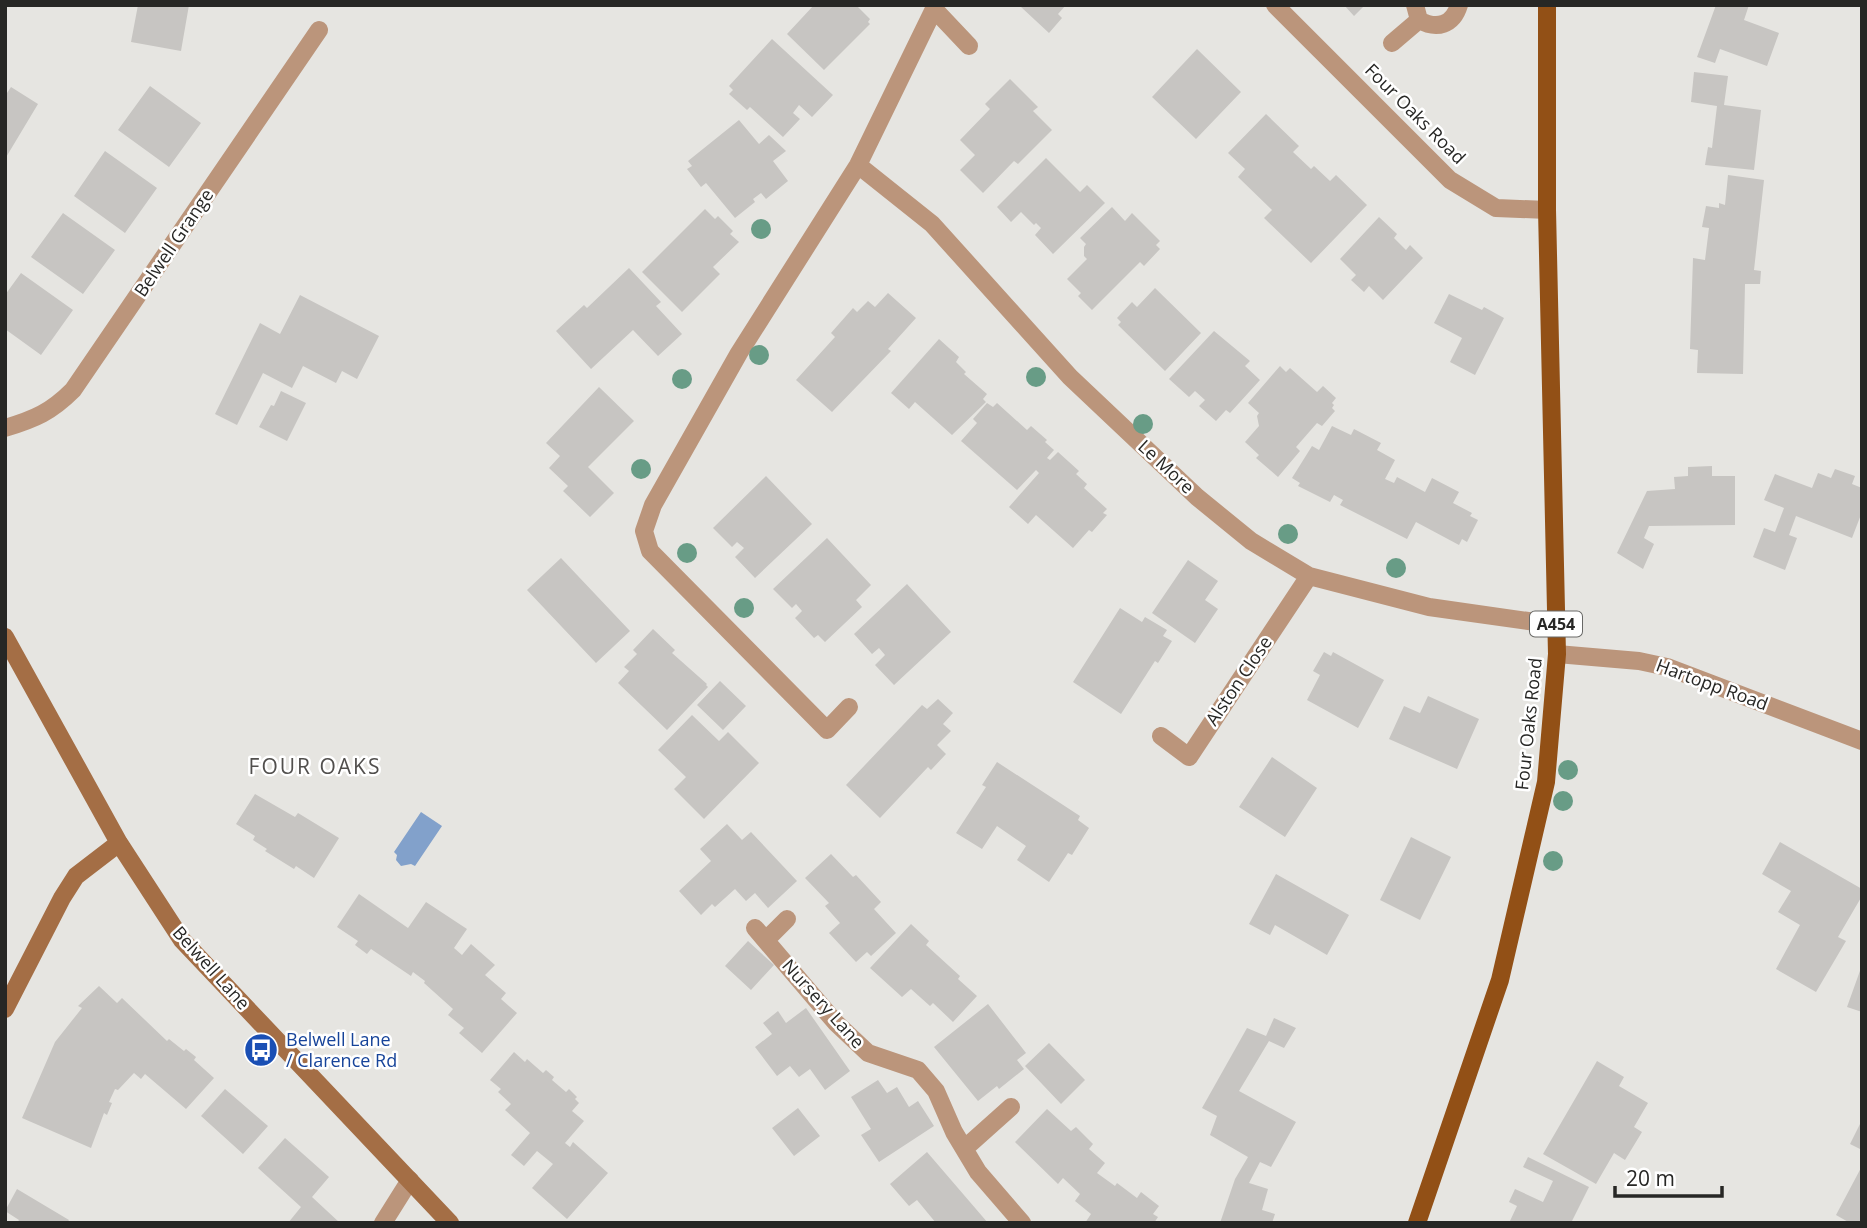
<svg xmlns="http://www.w3.org/2000/svg" width="1867" height="1228" viewBox="0 0 1867 1228" font-family="'Open Sans',sans-serif">
  <style>
    .water { fill: #82a1cb }
    .building { fill: #c7c5c2 }
    .lines { fill: none; stroke-linecap: round; stroke-linejoin: round }
    .lane { stroke: #bb957b; stroke-width: 18 }
    .street { stroke: #bb957b; stroke-width: 18 }
    .secondary { stroke: #a46e45; stroke-width: 18 }
    .primary { stroke: #925016; stroke-width: 18 }
    .tree { fill: #689c86 }
    .labels { text-anchor: middle; stroke-width: 5; stroke-linejoin: round; paint-order: stroke }
    .shield { fill: #fff; stroke: #686866; stroke-width: 2 }
    .shield-label { font-size: 16px; font-weight: bold; fill: #272725 }
    .street-label { font-size: 18px; fill: #272725; stroke: #fff }
    .transit-label { font-size: 18px; fill: #164399; stroke: #fff; text-anchor: start }
    .quarter-label { font-size: 21px; letter-spacing: 2px; fill: #514f4d; stroke: #fff }
  </style>
  <rect width="100%" height="100%" fill="#e6e5e1"/>
  <path class="water" d="M421,812L442,826L415,866L411,864L401,866L396,860L397,855L394,852Z"/>
  <path class="building" d="M138,5H189L181,51L131,42Z
    M814,5H856L870,19L868,22L870,24L824,70L787,34Z
    M1023,5H1066L1058,14L1062,18L1049,33L1021,7Z
    M1344,5H1365L1354,16Z
    M1716,5H1749L1744,20L1779,33L1767,66L1720,49L1715,63L1697,57Z
    M772,39L833,95L812,117L799,105L793,113L800,119L783,137L750,107L747,110L729,94L733,90L729,86Z
    M1197,49L1241,92L1196,139L1152,97Z
    M1694,72L1728,76L1724,105L1761,110L1754,170L1705,165L1708,147L1712,148L1717,106L1691,102Z
    M1010,79L1038,107L1033,111L1052,130L1018,164L1014,161L983,193L960,170L975,155L960,140L990,109L985,104Z
    M150,86L201,123L169,167L118,130Z
    M11,87L38,104L5,159V96Z
    M1266,114L1299,146L1293,152L1311,169L1314,166L1330,181L1336,175L1367,205L1311,263L1264,218L1272,210L1238,177L1245,169L1228,153Z
    M739,120L759,144L769,135L786,151L773,161L788,181L766,199L761,193L753,199L755,202L735,218L706,183L701,187L687,169L692,166L688,161Z
    M105,151L157,188L125,233L74,196Z
    M1046,158L1080,192L1087,185L1105,203L1053,254L1035,235L1041,228L1036,223L1034,225L1021,212L1011,222L997,207Z
    M1728,175L1764,180L1754,270L1761,271L1760,284H1745L1743,374L1697,373L1698,350L1690,349L1693,258L1705,260L1709,228L1702,227L1706,206L1719,208V203L1725,205Z
    M1112,207L1125,221L1132,213L1160,241L1156,245L1160,249L1144,266L1140,262L1092,310L1078,296L1081,293L1067,279L1087,259L1084,256V247L1086,244L1080,238Z
    M705,209L715,219L718,216L733,231L730,234L739,242L713,267L720,274L682,312L642,272Z
    M63,213L115,250L83,294L31,257Z
    M1379,217L1397,234L1394,238L1406,250L1410,245L1423,258L1383,300L1369,286L1364,292L1351,280L1356,275L1340,259Z
    M629,268L661,302L656,306L682,334L658,356L633,330L591,369L556,331L584,305L587,308Z
    M21,273L73,310L41,355L5,329V295Z
    M1155,288L1201,333L1165,371L1118,325L1121,322L1117,318L1132,302L1137,307Z
    M888,293L916,318L888,349L891,351L832,412L796,380L835,337L831,333L853,308L857,312L868,301L875,307Z
    M1449,294L1482,310L1484,307L1504,318L1475,375L1450,362L1462,338L1434,323Z
    M300,295L379,336L357,379L342,371L336,383L303,366L292,388L263,373L237,425L215,414L260,323L280,334Z
    M1214,331L1250,361L1245,366L1260,380L1230,413L1226,410L1216,421L1199,406L1205,400L1195,391L1189,397L1169,379Z
    M939,339L959,357L956,362L966,372L964,374L987,394L983,399L986,402L952,435L915,402L909,409L891,393Z
    M1280,366L1286,372L1290,368L1317,392L1323,386L1336,398L1332,403L1334,405L1332,408L1335,411L1322,426L1317,423L1296,447L1300,451L1278,477L1256,458L1259,455L1245,442L1259,426L1257,416L1259,413L1248,403Z
    M599,387L634,421L588,467L614,493L590,517L563,491L568,486L549,468L560,456L546,443Z
    M281,391L306,403L287,441L259,427L271,405L274,406Z
    M987,403L993,407L997,403L1027,430L1031,426L1047,440L1045,442L1054,450L1047,458L1050,460L1058,452L1079,471L1076,474L1087,484L1084,488L1107,509L1103,513L1107,515L1092,532L1089,530L1073,548L1036,515L1028,524L1009,507L1039,473L1036,470L1017,490L961,441L977,423L973,419Z
    M1332,426L1351,435L1354,429L1381,443L1377,450L1395,460L1385,479L1394,483L1397,477L1425,492L1432,478L1459,492L1453,503L1472,513L1470,516L1478,520L1467,542L1462,539L1459,545L1416,522L1407,539L1340,505L1343,500L1334,495L1330,502L1298,486L1300,483L1292,478L1312,446L1319,450Z
    M1712,466V476H1735V525L1649,526L1644,538L1654,544L1643,569L1617,553L1647,491L1675,489L1674,477L1688,476V467Z
    M1835,469L1855,476L1852,484L1862,488V512L1852,538L1796,516L1789,535L1797,538L1785,570L1753,557L1764,528L1775,532L1784,508L1764,500L1775,474L1812,488L1818,473L1831,478Z
    M766,476L812,524L755,578L735,557L744,548L737,542L732,547L713,528Z
    M827,538L871,585L856,600L862,607L825,642L818,635L814,638L795,618L802,611L796,604L792,608L773,589Z
    M561,558L630,631L596,663L527,590Z
    M1188,560L1218,581L1205,600L1218,609L1195,643L1152,613Z
    M907,584L951,632L894,685L875,665L885,655L879,648L872,654L854,634Z
    M1120,608L1142,622L1145,617L1167,630L1163,636L1172,641L1158,663L1155,661L1121,714L1073,682Z
    M653,629L675,650L672,653L707,684L706,685L708,687L667,730L618,683L629,671L624,667L637,654L633,650Z
    M1324,652L1331,656L1333,652L1384,680L1358,728L1307,700L1320,675L1313,671Z
    M720,681L746,706L723,730L697,705Z
    M1428,696L1479,719L1457,769L1389,739L1404,706L1420,713Z
    M938,699L953,713L943,724L951,731L937,745L946,754L931,770L928,767L880,818L846,785L922,705L927,709Z
    M692,715L719,741L728,732L759,763L704,819L674,789L686,777L658,750Z
    M1272,757L1317,788L1285,837L1239,807Z
    M997,762L1080,816L1078,820L1089,828L1072,855L1068,853L1049,882L1017,860L1026,846L997,826L982,849L956,833L986,787L982,785Z
    M255,794L295,817L298,813L339,838L314,878L296,866L294,869L265,851L267,849L253,840L255,836L236,824Z
    M727,824L742,840L751,832L797,881L768,908L755,893L746,901L735,889L715,907L712,904L701,915L679,891L711,861L700,849Z
    M1411,837L1451,857L1420,920L1380,900Z
    M1780,842L1862,889V896L1838,937L1846,941L1816,992L1776,969L1800,925L1778,912L1791,891L1762,874Z
    M831,854L853,877L856,875L881,902L874,909L896,933L871,956L867,952L856,962L829,933L840,923L825,906L829,903L805,878Z
    M1276,874L1349,915L1327,955L1275,925L1270,935L1249,924Z
    M359,894L408,928L426,902L467,929L454,948L462,955L471,944L495,965L485,975L506,993L501,999L517,1013L482,1053L459,1033L464,1028L448,1015L453,1009L424,983L425,981L413,972L411,976L371,949L367,954L355,945L358,941L337,927Z
    M911,924L929,941L926,945L960,976L958,979L977,996L953,1022L933,1003L930,1006L911,989L902,997L870,968Z
    M748,941L774,965L751,990L725,966Z
    M1861,968H1862V1012L1847,1007Z
    M99,986L117,1003L122,998L167,1041L169,1039L184,1051L186,1049L196,1057L194,1060L214,1078L186,1109L145,1074L141,1079L134,1073L118,1090L115,1089L109,1102L112,1103L107,1115L104,1113L91,1148L22,1118L55,1042L82,1008L78,1006Z
    M988,1004L1026,1053L1017,1060L1024,1069L999,1089L997,1086L978,1101L934,1047Z
    M806,1008L850,1071L825,1090L810,1069L799,1077L790,1066L777,1076L755,1047L772,1034L763,1023L778,1011L786,1023Z
    M1274,1018L1296,1028L1284,1048L1269,1041L1239,1091L1296,1122L1271,1167L1260,1162L1249,1183L1268,1189L1262,1210L1275,1214L1272,1223H1220L1235,1179L1248,1157L1210,1135L1217,1116L1202,1108L1247,1028L1266,1036Z
    M1049,1043L1085,1080L1061,1104L1025,1066Z
    M514,1052L525,1062L527,1059L543,1073L546,1070L554,1077L552,1080L566,1092L569,1089L577,1097L575,1099L579,1103L572,1111L584,1121L565,1143L570,1147L573,1142L608,1173L567,1219L532,1188L553,1164L537,1151L524,1166L511,1155L530,1133L505,1110L511,1104L498,1092L501,1089L490,1080Z
    M1597,1061L1624,1077L1619,1086L1648,1103L1634,1127L1642,1132L1625,1160L1614,1153L1596,1184L1543,1154Z
    M878,1080L887,1093L897,1087L909,1107L918,1101L934,1126L879,1162L861,1135L871,1129L851,1097Z
    M225,1089L268,1126L243,1154L201,1116Z
    M798,1108L820,1136L794,1156L772,1128Z
    M1047,1109L1071,1131L1076,1127L1093,1144L1089,1149L1105,1163L1097,1173L1115,1186L1117,1183L1137,1198L1141,1192L1159,1206L1153,1214L1158,1217L1154,1223H1085L1091,1214L1075,1201L1080,1194L1063,1178L1058,1184L1015,1142Z
    M1862,1120V1150L1850,1144Z
    M285,1138L329,1177L312,1197L340,1223H288L301,1207L258,1168Z
    M927,1152L988,1223H936L917,1200L909,1206L890,1184Z
    M1528,1157L1589,1187L1571,1223H1509L1517,1206L1509,1202L1515,1189L1543,1202L1553,1181L1523,1167Z
    M1862,1166V1223H1850L1836,1215Z
    M17,1189L69,1220L67,1223H17L19,1220L5,1211Z"/>
  <g class="lines">
    <path class="lane" d="M1415,5L1419,20C1437,30 1453,25 1459,5
      M1392,43L1419,20
      M383,1223L410,1180"/>
    <path class="street" d="M1275,5L1450,180L1496,208L1547,210
      M858,165L932,224L1070,377L1197,497L1251,541L1309,576L1429,607L1556,625
      M5,428C35,419 51,412 73,390L319,30
      M1557,654L1639,661L1667,667L1862,741
      M849,707L827,730L650,551L644,531L653,505L739,353L858,165L934,9L969,46
      M1161,736L1189,757L1309,576
      M755,928L836,1023L868,1053L918,1070L936,1091L954,1132L978,1172L1022,1223
      M766,940L787,919
      M964,1149L1011,1107"/>
    <path class="secondary" d="M5,637L119,843L182,940L450,1223
      M5,1009L62,898L76,876L119,843"/>
    <path class="primary" d="M1417,1223L1500,980L1546,782L1557,654L1547,210V5"/>
  </g>
  <g class="tree">
    <circle cx="761" cy="229" r="10"/>
    <circle cx="759" cy="355" r="10"/>
    <circle cx="1036" cy="377" r="10"/>
    <circle cx="682" cy="379" r="10"/>
    <circle cx="1143" cy="424" r="10"/>
    <circle cx="641" cy="469" r="10"/>
    <circle cx="1288" cy="534" r="10"/>
    <circle cx="687" cy="553" r="10"/>
    <circle cx="1396" cy="568" r="10"/>
    <circle cx="744" cy="608" r="10"/>
    <circle cx="1568" cy="770" r="10"/>
    <circle cx="1563" cy="801" r="10"/>
    <circle cx="1553" cy="861" r="10"/>
  </g>
  <defs>
    <g id="bus-disc" transform="scale(1.75)"><circle r="9.5" fill="#1a4fb4" stroke="#fff"/><path d="M-5-6H5V4H4V6H2V4H-2V6H-4V4H-5ZM-3.5-4V0h7V-4ZM-3.5 1.2v1.5H-2V1.2ZM2 1.2v1.5H3.5V1.2Z" fill="#fff"/></g>
  </defs>
  <g fill-rule="evenodd">
    <use href="#bus-disc" x="261" y="1050"/>
  </g>
  <g class="labels">
    <rect class="shield" x="1530" y="611.5" width="52" height="25" rx="5"/>
    <g class="shield-label">
      <text x="1556" y="630">A454</text>
    </g>
    <g class="street-label">
      <text transform="translate(1415 114) rotate(45)" y="6">Four Oaks Road</text>
      <text transform="translate(174 243) rotate(-56)" y="6">Belwell Grange</text>
      <text transform="translate(1166 467) rotate(43)" y="6">Le More</text>
      <text transform="translate(1239 681) rotate(-56)" y="6">Alston Close</text>
      <text transform="translate(1712 685) rotate(20)" y="6">Hartopp Road</text>
      <text transform="translate(1529 724) rotate(-84)" y="6">Four Oaks Road</text>
      <text transform="translate(211 968) rotate(48)" y="6">Belwell Lane</text>
      <text transform="translate(823 1004) rotate(48)" y="6">Nursery Lane</text>
    </g>
    <g class="transit-label">
      <text x="286" y="1046">Belwell Lane<tspan x="286" dy="21">/ Clarence Rd</tspan></text>
    </g>
    <g class="quarter-label">
      <text x="315" y="774">FOUR OAKS</text>
    </g>
  </g>
  <rect width="1867" height="1228" fill="none" stroke="#272725" stroke-width="14"/>
  <path d="M1615 1186v10h107v-10" fill="none" stroke="#272725" stroke-width="3.5"/>
  <text x="1626" y="1186" font-size="21" fill="#272725" stroke="#ffffff" stroke-width="5" paint-order="stroke">20 m</text>
</svg>
